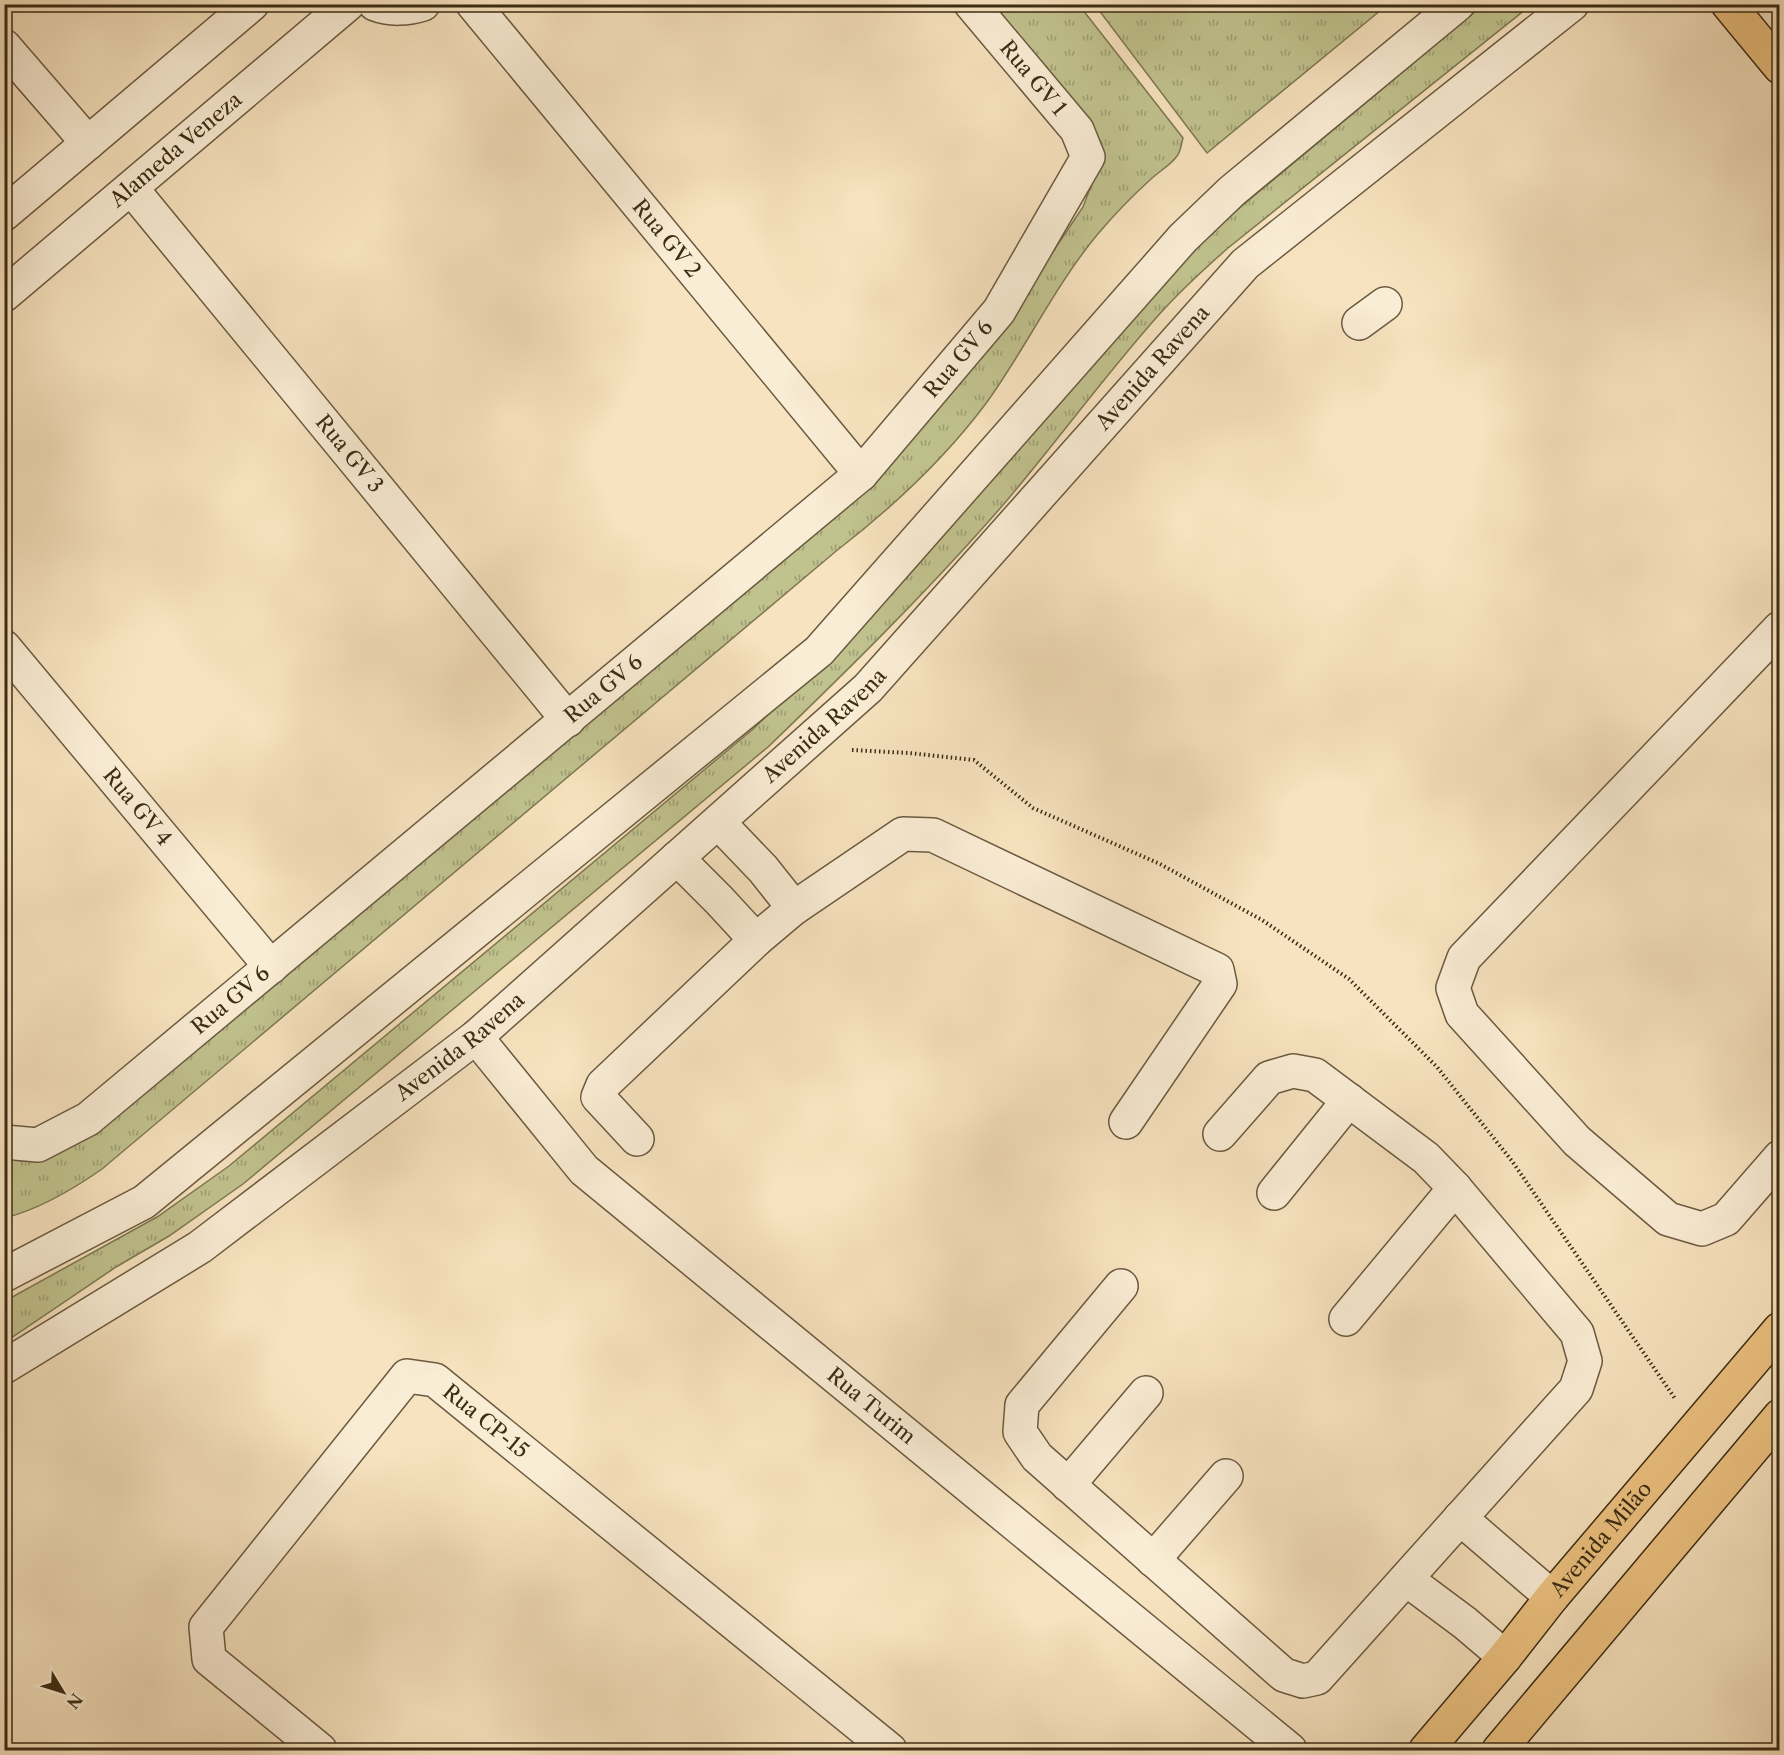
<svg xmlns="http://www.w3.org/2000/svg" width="1784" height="1755" viewBox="0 0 1784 1755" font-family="'Libre Caslon Text',serif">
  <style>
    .grass { fill: url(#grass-tufts); stroke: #7e7852; stroke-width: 1.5 }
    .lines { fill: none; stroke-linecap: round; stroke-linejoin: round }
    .minor-casing { stroke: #6b5a40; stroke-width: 36 }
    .major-casing { stroke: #3c2c15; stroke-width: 36 }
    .path { stroke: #3c2c15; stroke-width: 4; stroke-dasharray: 1.5 3; stroke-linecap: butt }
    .minor { stroke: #faedd5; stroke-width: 33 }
    .major { stroke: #ecc280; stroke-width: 33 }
    .labels { text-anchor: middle; stroke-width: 4.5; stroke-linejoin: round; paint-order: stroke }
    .street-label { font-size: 21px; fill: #3c2c15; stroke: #faedd5 }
  </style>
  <defs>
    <pattern id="grass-tufts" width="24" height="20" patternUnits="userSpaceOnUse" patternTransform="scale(1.5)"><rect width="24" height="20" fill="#c1c38f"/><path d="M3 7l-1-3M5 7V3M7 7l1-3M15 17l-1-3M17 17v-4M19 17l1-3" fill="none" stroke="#9e9f74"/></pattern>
  </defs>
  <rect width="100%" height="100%" fill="#f7e3bf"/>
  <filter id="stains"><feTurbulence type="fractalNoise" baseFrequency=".00333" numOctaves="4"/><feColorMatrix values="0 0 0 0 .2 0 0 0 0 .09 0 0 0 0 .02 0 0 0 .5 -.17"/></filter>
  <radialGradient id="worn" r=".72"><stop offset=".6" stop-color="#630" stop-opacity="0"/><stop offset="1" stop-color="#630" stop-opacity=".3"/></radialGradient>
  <path class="grass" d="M990,5H1079L1183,138C1181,144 1181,151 1177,156C1171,165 1158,172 1150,180C1131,197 1113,216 1097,235C1054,287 1026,348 987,402C944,460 892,508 835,552L102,1169C72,1190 40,1209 5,1218V1156H14L871,485L1009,317L1083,207L1095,175Z
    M1095,5H1387L1207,153Z
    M1483,5H1531L1228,248C1203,270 1178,293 1156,318C1103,378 1055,444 1003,505C929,590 849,669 768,747L243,1184L169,1236L116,1267L5,1342V1301L157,1217L229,1166L752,730L832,653L910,573L1044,420L1101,348L1213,230Z"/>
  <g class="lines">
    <g class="minor-casing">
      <g id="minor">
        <path d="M375,4C390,10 408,9 423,4"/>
        <path id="s1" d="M473,4L861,474"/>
        <path d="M4,46L88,143"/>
        <path id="s2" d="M131,188L568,720"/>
        <path d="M4,214L252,4"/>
        <path id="s3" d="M4,295L348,4"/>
        <path d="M1359,323L1385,304"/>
        <path d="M1780,628L1464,958L1453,988L1462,1014L1577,1141L1668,1219L1702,1229L1726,1219L1780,1157"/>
        <path id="s4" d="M4,647L271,967"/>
        <path d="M718,822L763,869L794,908"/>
        <path d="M677,858L719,900L756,940"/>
        <path id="s5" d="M476,1037L584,1170L1290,1750"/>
        <path d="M637,1139L598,1097L603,1085L756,940L794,908L903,834L933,835L1217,970L1220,984L1126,1122"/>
        <path id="s6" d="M4,1142L38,1145L88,1119L861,474L999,311L1088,157L1077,130L971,4"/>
        <path d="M1274,1193L1349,1100"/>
        <path d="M4,1275L144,1202L819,651L1183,238L1232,191L1458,4"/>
        <path d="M1121,1286L1022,1405L1020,1432L1037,1457L1284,1675L1303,1681L1317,1678L1576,1389L1585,1361L1577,1333L1455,1188L1426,1158L1315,1075L1293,1071L1269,1078L1220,1134"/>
        <path d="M1346,1319L1455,1188"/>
        <path id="s7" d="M4,1367L200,1247L476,1037L868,688L1245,264L1572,4"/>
        <path d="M1068,1485L1146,1393"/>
        <path d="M1460,1518L1552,1597"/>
        <path d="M1153,1560L1226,1476"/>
        <path d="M1406,1579L1465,1623L1505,1657"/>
        <path id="s8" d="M320,1750L209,1659L206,1627L407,1376L435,1380L890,1750"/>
      </g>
    </g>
    <g class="major-casing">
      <g id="major">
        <path d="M1728,4L1780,67"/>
        <path id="s9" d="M1426,1750L1505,1657L1552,1597L1780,1329"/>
        <path d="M1499,1750L1780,1416"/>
      </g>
    </g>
    <path class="path" d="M852,750L909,753L974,760L1033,808L1160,864L1262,920L1349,979L1437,1067L1512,1161L1676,1400"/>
    <use href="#minor" class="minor"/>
    <use href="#major" class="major"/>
  </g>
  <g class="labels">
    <g class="street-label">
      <text transform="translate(1033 78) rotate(50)" y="7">Rua GV 1</text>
      <text dy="7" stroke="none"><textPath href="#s3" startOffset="225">Alameda Veneza</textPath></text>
      <text dy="7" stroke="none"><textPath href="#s1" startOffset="304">Rua GV 2</textPath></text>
      <text dy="7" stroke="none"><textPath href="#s6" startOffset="1248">Rua GV 6</textPath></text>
      <text dy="7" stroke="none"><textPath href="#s7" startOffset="1530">Avenida Ravena</textPath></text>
      <text dy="7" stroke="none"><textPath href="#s2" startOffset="344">Rua GV 3</textPath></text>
      <text dy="7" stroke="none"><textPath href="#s6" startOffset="762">Rua GV 6</textPath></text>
      <text dy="7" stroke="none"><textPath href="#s7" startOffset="1044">Avenida Ravena</textPath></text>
      <text dy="7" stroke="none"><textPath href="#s4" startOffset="208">Rua GV 4</textPath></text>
      <text dy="7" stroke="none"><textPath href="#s6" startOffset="276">Rua GV 6</textPath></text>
      <text dy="7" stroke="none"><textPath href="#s7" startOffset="558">Avenida Ravena</textPath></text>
      <text dy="7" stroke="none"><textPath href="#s5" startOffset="543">Rua Turim</textPath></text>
      <text dy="7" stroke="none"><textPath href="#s8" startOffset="591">Rua CP-15</textPath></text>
      <text dy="7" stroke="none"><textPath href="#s9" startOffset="274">Avenida Milão</textPath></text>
    </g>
  </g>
  <rect width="1784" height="1755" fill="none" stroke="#f7e3bf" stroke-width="24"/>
  <rect x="6" y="6" width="1772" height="1743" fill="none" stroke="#3c2c15" stroke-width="3"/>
  <rect x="12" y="12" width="1760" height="1731" fill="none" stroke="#3c2c15" stroke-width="1.5"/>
  <g transform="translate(63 1692) rotate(128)" stroke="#faedd5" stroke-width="4.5" paint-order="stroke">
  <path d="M0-4.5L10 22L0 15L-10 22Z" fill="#3c2c15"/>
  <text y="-9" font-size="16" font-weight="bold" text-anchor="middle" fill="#3c2c15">N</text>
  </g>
  <rect width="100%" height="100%" filter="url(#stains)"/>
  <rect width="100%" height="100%" fill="url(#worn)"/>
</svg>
